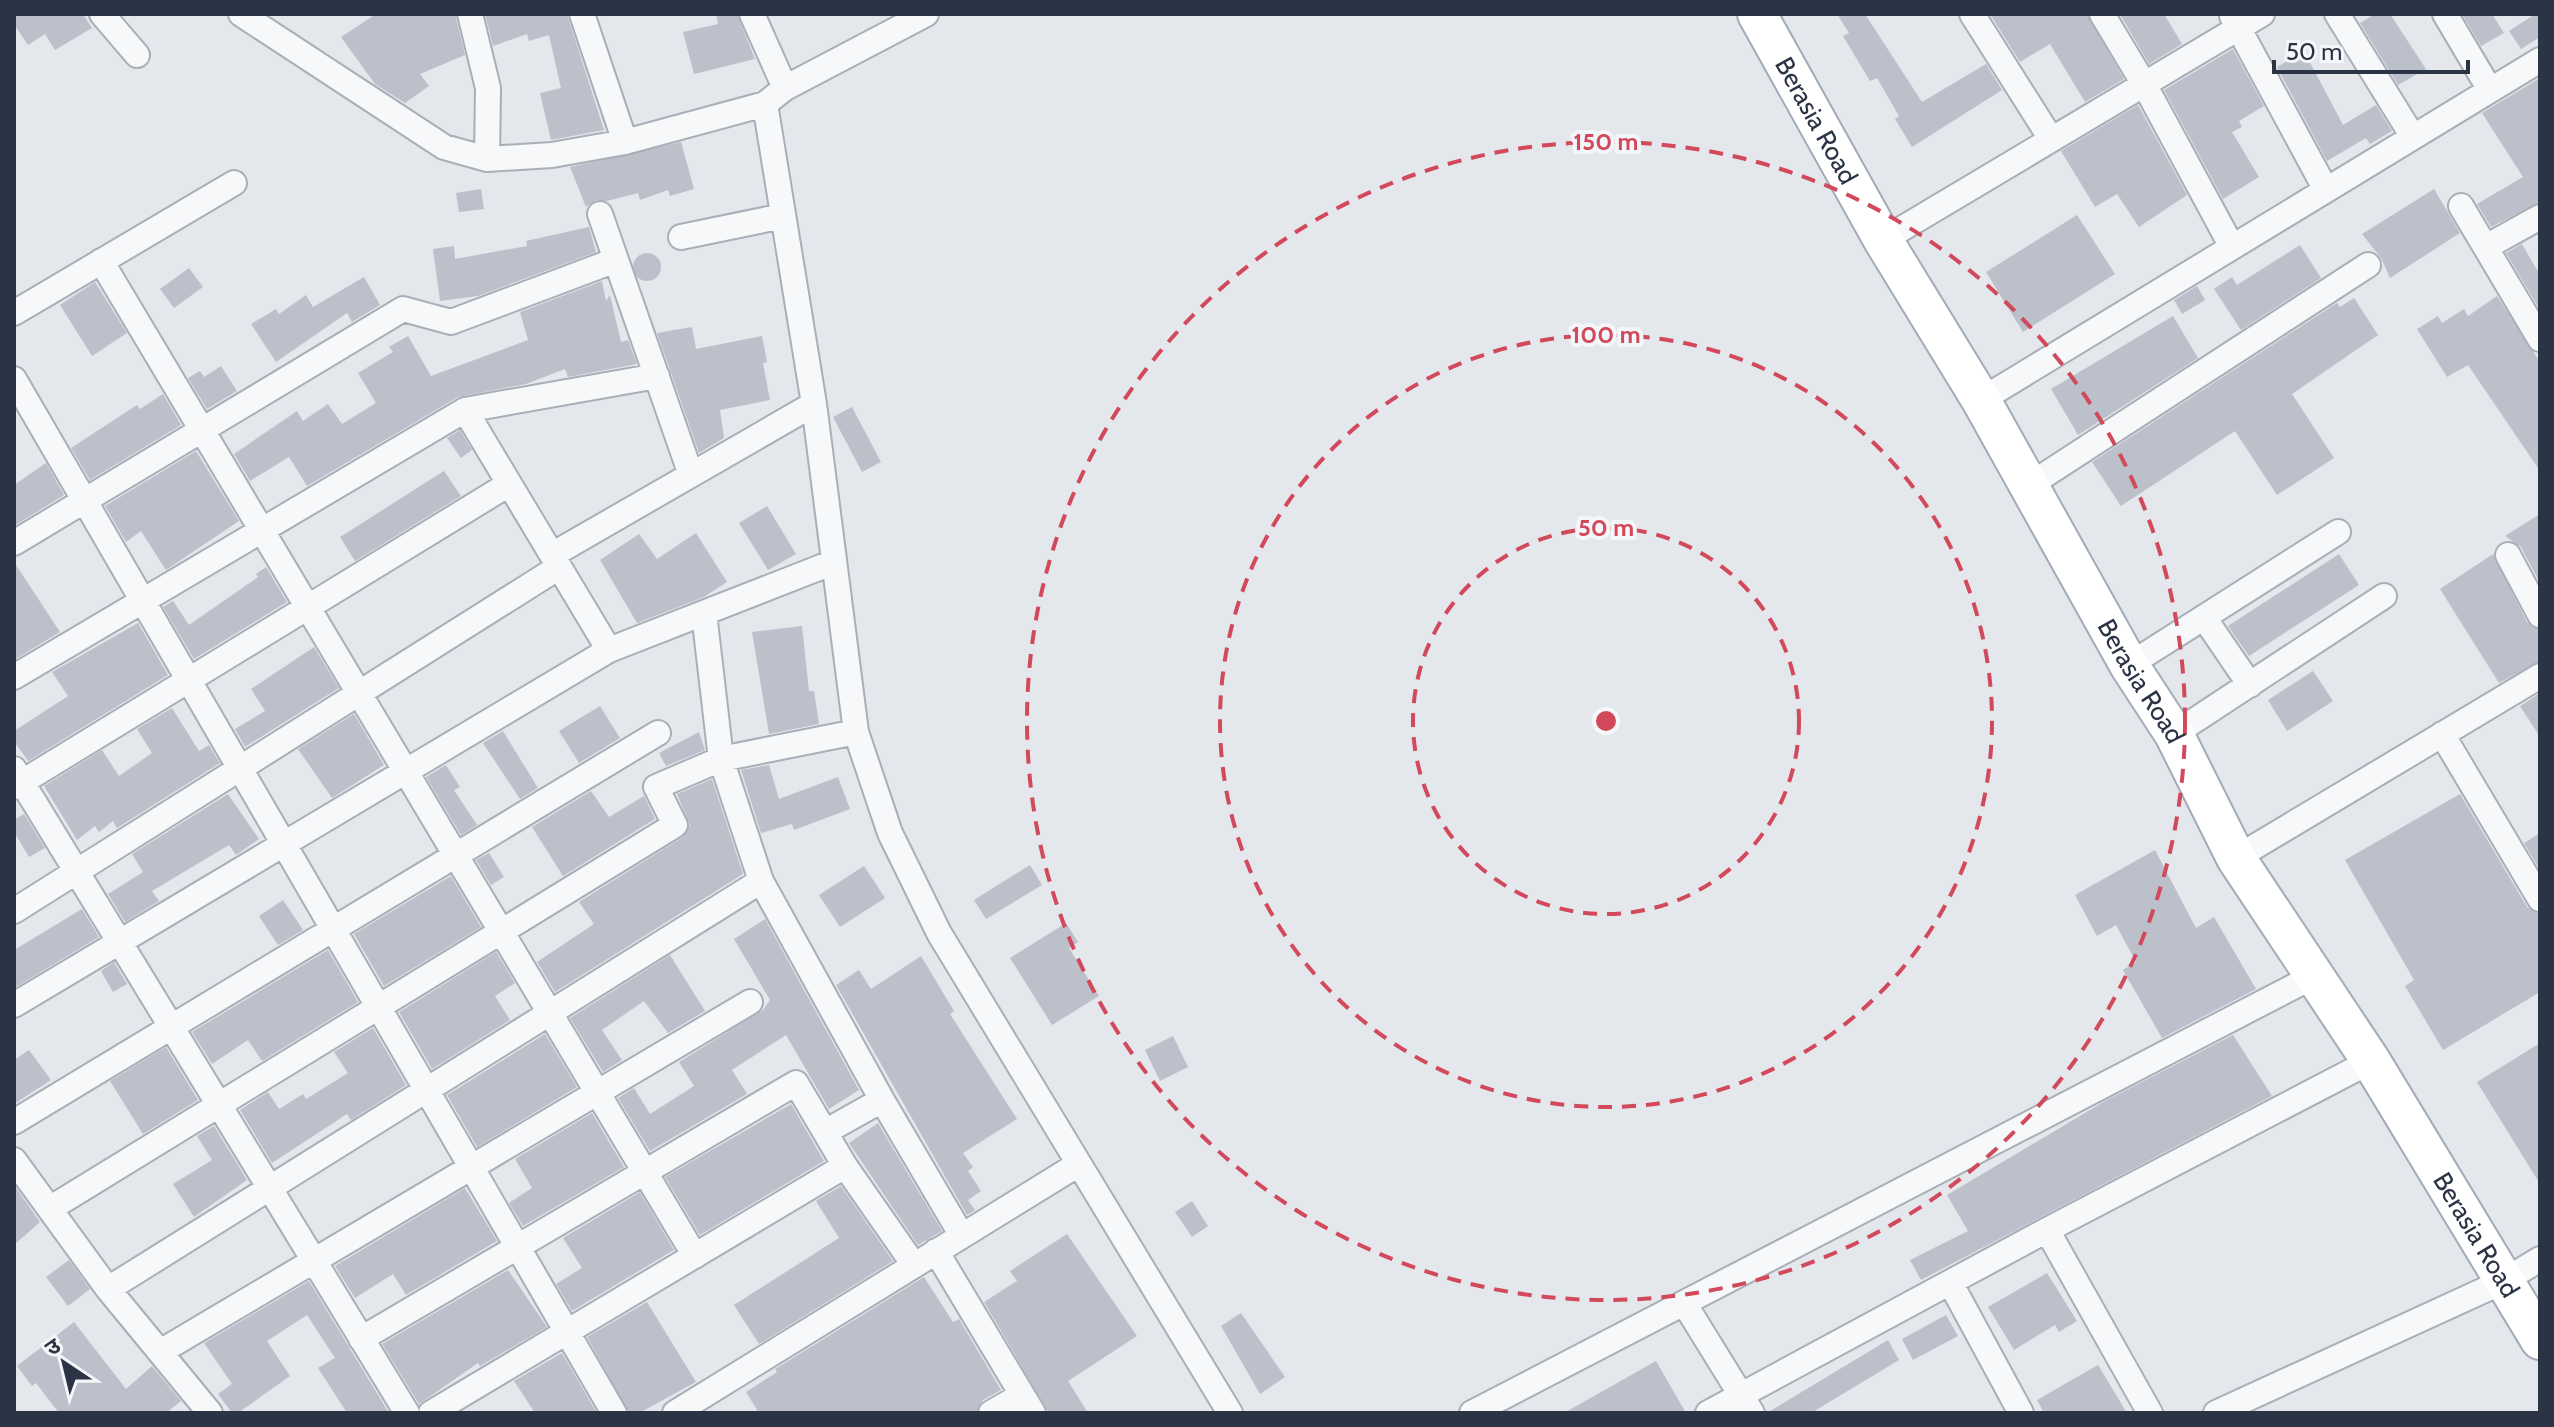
<svg xmlns="http://www.w3.org/2000/svg" width="2554" height="1427" viewBox="0 0 2554 1427" font-family="Cabin,'Noto Sans Devanagari',sans-serif">
  <style>
    .building { fill: #bbc0ca }
    .lines { fill: none; stroke-linecap: round; stroke-linejoin: round }
    .minor-casing { stroke: #a9aeb7; stroke-width: 28 }
    .primary-casing { stroke: #a3abb8; stroke-width: 42 }
    .minor { stroke: #f7f8fa; stroke-width: 24 }
    .primary { stroke: #fff; stroke-width: 38 }
    .ring { fill: none; stroke: #d1495b; stroke-width: 4; stroke-dasharray: 14 10 }
    .labels { text-anchor: middle; stroke-width: 8; stroke-linejoin: round; paint-order: stroke }
    .street-label { font-size: 26px; fill: #2b3445; stroke: #f4f6f9 }
    .centre { fill: #d1495b; stroke: #f4f6f9; stroke-width: 4 }
    .ring-label { font-size: 24px; text-anchor: middle; font-weight: bold; fill: #d1495b; stroke: #f4f6f9; stroke-width: 8; stroke-linejoin: round; paint-order: stroke }
  </style>
  <rect width="100%" height="100%" fill="#e4e7ec"/>
  <path class="building" d="M14,14H83L92,28L55,50L45,34L28,45L14,24Z
    M376,14H455L465,55L420,74L429,86L405,103L375,84L341,37Z
    M485,14H567L604,130L551,140L540,93L561,88L549,35L529,41L527,34L493,46Z
    M716,14H737L755,59L694,74L683,32L718,24Z
    M1837,14H1865L1922,102L1986,64L2002,90L1912,147L1895,119L1899,116L1877,78L1870,81L1843,36L1849,33Z
    M1990,14H2087L2124,79L2085,102L2050,44L2020,62Z
    M2120,14H2164L2182,44L2149,64Z
    M2375,14H2390L2426,69L2398,85L2360,23Z
    M2462,14H2492L2504,33L2481,46Z
    M2535,14H2540V37L2521,49L2509,31Z
    M2233,49L2264,106L2239,121L2242,127L2232,132L2259,177L2223,199L2164,90Z
    M2304,51L2343,125L2376,105L2392,131L2370,144L2366,138L2327,161L2277,67Z
    M2540,78V202L2491,227L2477,204L2523,177L2482,113Z
    M2138,105L2187,195L2139,227L2117,194L2095,207L2061,151Z
    M681,142L694,189L670,196L668,190L640,200L638,193L607,201L596,200L586,207L570,167Z
    M481,189L484,209L459,212L456,193Z
    M2434,189L2460,233L2390,278L2381,258L2362,234Z
    M2077,215L2115,274L2023,332L1986,272Z
    M589,227L596,252L478,296L440,301L433,249L454,246L455,259L527,246L526,241Z
    M2522,244L2537,270L2540,267V310L2506,253Z
    M2300,245L2321,278L2241,330L2214,289L2232,277L2237,285Z
    M633 267a14 14 0 1 1 28 0a14 14 0 1 1-28 0Z
    M189,268L203,287L174,308L160,289Z
    M364,277L380,305L352,322L347,313L276,362L251,324L276,309L279,314L306,295L313,307Z
    M602,281L606,301L610,295L621,342L628,340L637,364L568,377L565,369L526,384L458,397L307,486L289,457L250,481L234,454L297,411L303,421L328,404L342,424L376,403L358,373L393,352L389,347L408,336L431,376L528,340L520,312Z
    M95,282L127,333L92,356L60,305Z
    M2197,286L2205,300L2182,314L2174,300Z
    M2497,296L2540,362V471L2468,365L2447,377L2417,329L2438,316L2442,323L2464,309L2468,316Z
    M2354,298L2378,335L2292,394L2334,458L2277,495L2235,431L2121,506L2092,462L2337,303L2340,307Z
    M2173,316L2198,358L2078,435L2051,389Z
    M692,327L696,349L762,336L767,362L763,363L770,400L720,410L724,438L699,453L657,333Z
    M221,366L237,391L207,409L188,378L200,371L204,377Z
    M163,394L181,425L90,480L71,448L137,405L140,409Z
    M852,407L881,462L862,472L833,417Z
    M460,430L472,450L461,458L447,438Z
    M196,451L239,521L166,570L141,531L126,542L105,506Z
    M46,463L64,495L14,526V485Z
    M444,471L461,496L355,561L340,537Z
    M767,506L796,554L768,570L739,523Z
    M2540,514V583L2521,547L2505,536Z
    M696,533L727,582L704,597L637,623L600,560L639,534L657,559Z
    M2339,554L2359,585L2249,656L2228,626Z
    M2493,554L2527,622L2540,630V661L2499,683L2440,589Z
    M14,562L60,632L14,660Z
    M266,567L287,602L194,659L163,607L173,601L189,625L258,577L256,574Z
    M138,623L168,675L28,761L14,741V731L68,696L52,672Z
    M802,626L809,691H814L819,724L769,734L752,632Z
    M314,647L339,688L245,747L235,729L265,711L251,689Z
    M2313,671L2333,701L2287,731L2268,700Z
    M2540,693V737L2520,706Z
    M600,706L620,738L579,763L559,731Z
    M172,708L199,751L209,745L220,763L117,828L113,821L99,832L95,826L77,840L44,786L102,750L119,776L152,753L137,729Z
    M354,714L384,765L332,798L298,749Z
    M503,731L538,788L520,799L483,743Z
    M699,732L705,750L666,766L659,753Z
    M446,765L460,787L454,790L477,825L461,835L426,777Z
    M769,765L779,799L838,777L850,809L794,830L792,824L761,833L741,770Z
    M712,779L743,874L555,992L537,962L594,924L579,902L683,837L690,825L677,794Z
    M591,791L609,817L644,796L655,819L563,876L532,827Z
    M228,794L259,839L236,855L229,845L152,891L159,901L125,922L108,894L143,872L132,854Z
    M2460,794L2527,907L2540,914V992L2443,1050L2405,986L2414,980L2345,860Z
    M24,814L45,848L29,857L14,832V820Z
    M2540,833V870L2524,843Z
    M2155,850L2196,928L2214,917L2256,989L2162,1038L2123,970L2136,962L2116,925L2097,936L2075,895Z
    M489,853L504,877L491,885L476,860Z
    M1030,865L1042,885L986,919L974,900Z
    M864,866L885,898L840,927L819,895Z
    M451,876L481,927L384,986L354,934Z
    M283,900L303,930L278,945L259,916Z
    M82,909L99,937L14,988V950Z
    M765,919L859,1090L829,1109L786,1035L732,1070L747,1094L650,1151L618,1098L634,1088L650,1114L694,1086L679,1062L763,1010L770,1000L734,939Z
    M1066,923L1078,942L1069,948L1099,996L1052,1025L1010,958Z
    M328,950L358,1002L262,1061L248,1040L212,1064L192,1032Z
    M496,952L515,983L495,996L510,1020L432,1069L399,1012Z
    M670,955L705,1011L668,1033L644,1001L602,1030L622,1060L603,1072L570,1018Z
    M921,956L954,1011L950,1014L1017,1119L963,1153L973,1167L968,1171L981,1191L968,1200L975,1210L967,1215L836,985L859,970L871,989Z
    M114,962L127,984L113,992L101,971Z
    M373,1028L406,1085L351,1120L347,1114L272,1163L240,1110L268,1092L279,1109L303,1094L306,1099L348,1073L334,1052Z
    M545,1034L577,1087L477,1147L447,1095Z
    M2233,1035L2272,1096L1921,1280L1910,1260L1968,1231L1947,1195L2105,1101Z
    M1173,1036L1188,1067L1160,1081L1145,1050Z
    M2540,1043V1184L2477,1082Z
    M166,1047L198,1100L143,1134L110,1081Z
    M29,1050L51,1080L14,1104V1060Z
    M791,1104L824,1161L700,1235L665,1177Z
    M592,1113L624,1167L523,1226L509,1203L532,1188L515,1159Z
    M878,1123L942,1231L918,1245L849,1143Z
    M214,1126L247,1180L194,1217L173,1184L212,1160L197,1136Z
    M14,1185L40,1222L14,1245Z
    M841,1186L893,1261L759,1344L734,1305L839,1238L816,1201Z
    M465,1188L497,1241L406,1295L393,1274L355,1298L335,1266Z
    M640,1192L674,1250L572,1311L556,1284L582,1268L563,1238Z
    M1192,1201L1208,1226L1192,1237L1175,1212Z
    M1067,1234L1137,1336L1068,1381L1088,1413H1049L984,1302L1017,1281L1010,1271Z
    M69,1260L90,1289L68,1306L46,1277Z
    M508,1270L547,1327L480,1366L478,1363L419,1404L382,1344Z
    M2047,1273L2077,1321L2059,1332L2055,1325L2014,1350L1988,1307Z
    M924,1277L953,1322L959,1319L1001,1390L983,1400L976,1413H759L746,1392L777,1372L775,1369Z
    M309,1281L389,1413H347L318,1368L335,1358L307,1315L267,1341L290,1376L238,1413H232L218,1394L232,1384L204,1343Z
    M647,1302L696,1382L639,1413H629L587,1337Z
    M1241,1313L1285,1377L1260,1394L1221,1326Z
    M1946,1315L1958,1336L1913,1360L1902,1339Z
    M74,1322L126,1389L152,1366L181,1401L166,1413H59L36,1383L32,1386L17,1366Z
    M1888,1340L1899,1360L1841,1395L1811,1413H1767Z
    M562,1353L597,1413H535L514,1381Z
    M1656,1361L1686,1413H1564Z
    M2098,1365L2127,1413H2044L2037,1400Z"/>
  <g class="lines">
    <g class="minor-casing">
      <path id="minor" d="M102,14L137,55
        M241,14L444,147L487,159L552,155L625,142L765,104L785,88L926,14
        M470,14L488,88L487,159
        M582,14L625,142
        M752,14L785,88
        M1972,14L2051,139
        M2102,14L2144,84L2232,247
        M2337,14L2413,137
        M2445,14L2490,90
        M2232,16L2326,190
        M765,104L814,404L856,732L890,833L939,933L1230,1413
        M2461,206L2540,339
        M600,214L691,475
        M681,237L783,216
        M1883,240L2262,14
        M2486,247L2540,217
        M101,261L695,1256
        M14,313L234,183
        M14,379L614,1413
        M1981,400L2540,60
        M465,410L609,650
        M2028,486L2368,265
        M14,543L403,309L451,322L616,260
        M552,555L814,404
        M2508,555L2540,615
        M704,613L721,759L761,881L882,1100L962,1236
        M2205,619L2250,685
        M2129,665L2338,532
        M14,677L465,410L657,376
        M2174,734L2384,596
        M2442,734L2540,899
        M14,769L407,1413
        M14,787L509,484
        M2236,858L2540,676
        M14,911L559,567
        M14,1005L609,650L834,562
        M14,1122L658,733
        M825,1132L882,1100
        M14,1160L108,1289L210,1413
        M51,1208L675,825L656,787L721,759L856,732
        M2047,1230L2150,1413
        M936,1251L1033,1413
        M1951,1284L2021,1413
        M108,1289L761,881
        M1684,1303L1752,1413
        M361,1339L796,1083L845,1166L914,1265
        M160,1352L750,1002
        M431,1413L845,1166
        M675,1413L1077,1165
        M991,1413L1022,1395
        M1472,1413L2314,976
        M1708,1413L2047,1230L2371,1061
        M2216,1413L2504,1281L2540,1259"/>
    </g>
    <g class="primary-casing">
      <g id="primary">
        <path id="s1" d="M1757,14L1883,240L1981,400L2129,665L2174,734L2236,858L2371,1061L2540,1340"/>
      </g>
    </g>
    <use href="#minor" class="minor"/>
    <use href="#primary" class="primary"/>
  </g>
  <g class="ring">
    <circle cx="1606" cy="721" r="193"/>
    <circle cx="1606" cy="721" r="386"/>
    <circle cx="1606" cy="721" r="579"/>
  </g>
  <g class="labels">
    <g class="street-label">
      <text dy="9" stroke="none"><textPath href="#s1" startOffset="122">Berasia Road</textPath></text>
      <text dy="9" stroke="none"><textPath href="#s1" startOffset="770">Berasia Road</textPath></text>
      <text dy="9" stroke="none"><textPath href="#s1" startOffset="1418">Berasia Road</textPath></text>
    </g>
  </g>
  <circle cx="1606" cy="721" r="12" class="centre"/>
  <g class="ring-label">
    <text x="1606" y="150">150 m</text>
    <text x="1606" y="343">100 m</text>
    <text x="1606" y="536">50 m</text>
  </g>
  <rect width="2554" height="1427" fill="none" stroke="#2b3445" stroke-width="32"/>
  <g transform="translate(64 1363) rotate(325)" stroke="#f4f6f9" stroke-width="6" paint-order="stroke">
  <path d="M0-6L14 30L0 20L-14 30Z" fill="#2b3445"/>
  <text y="-12" font-size="22" font-weight="bold" text-anchor="middle" fill="#2b3445">उ</text>
  </g>
  <path d="M2274 60v12h194v-12" fill="none" stroke="#2b3445" stroke-width="4"/>
  <text x="2286" y="60" font-size="24" fill="#2b3445" stroke="#f4f6f9" stroke-width="6" paint-order="stroke">50 m</text>
</svg>
